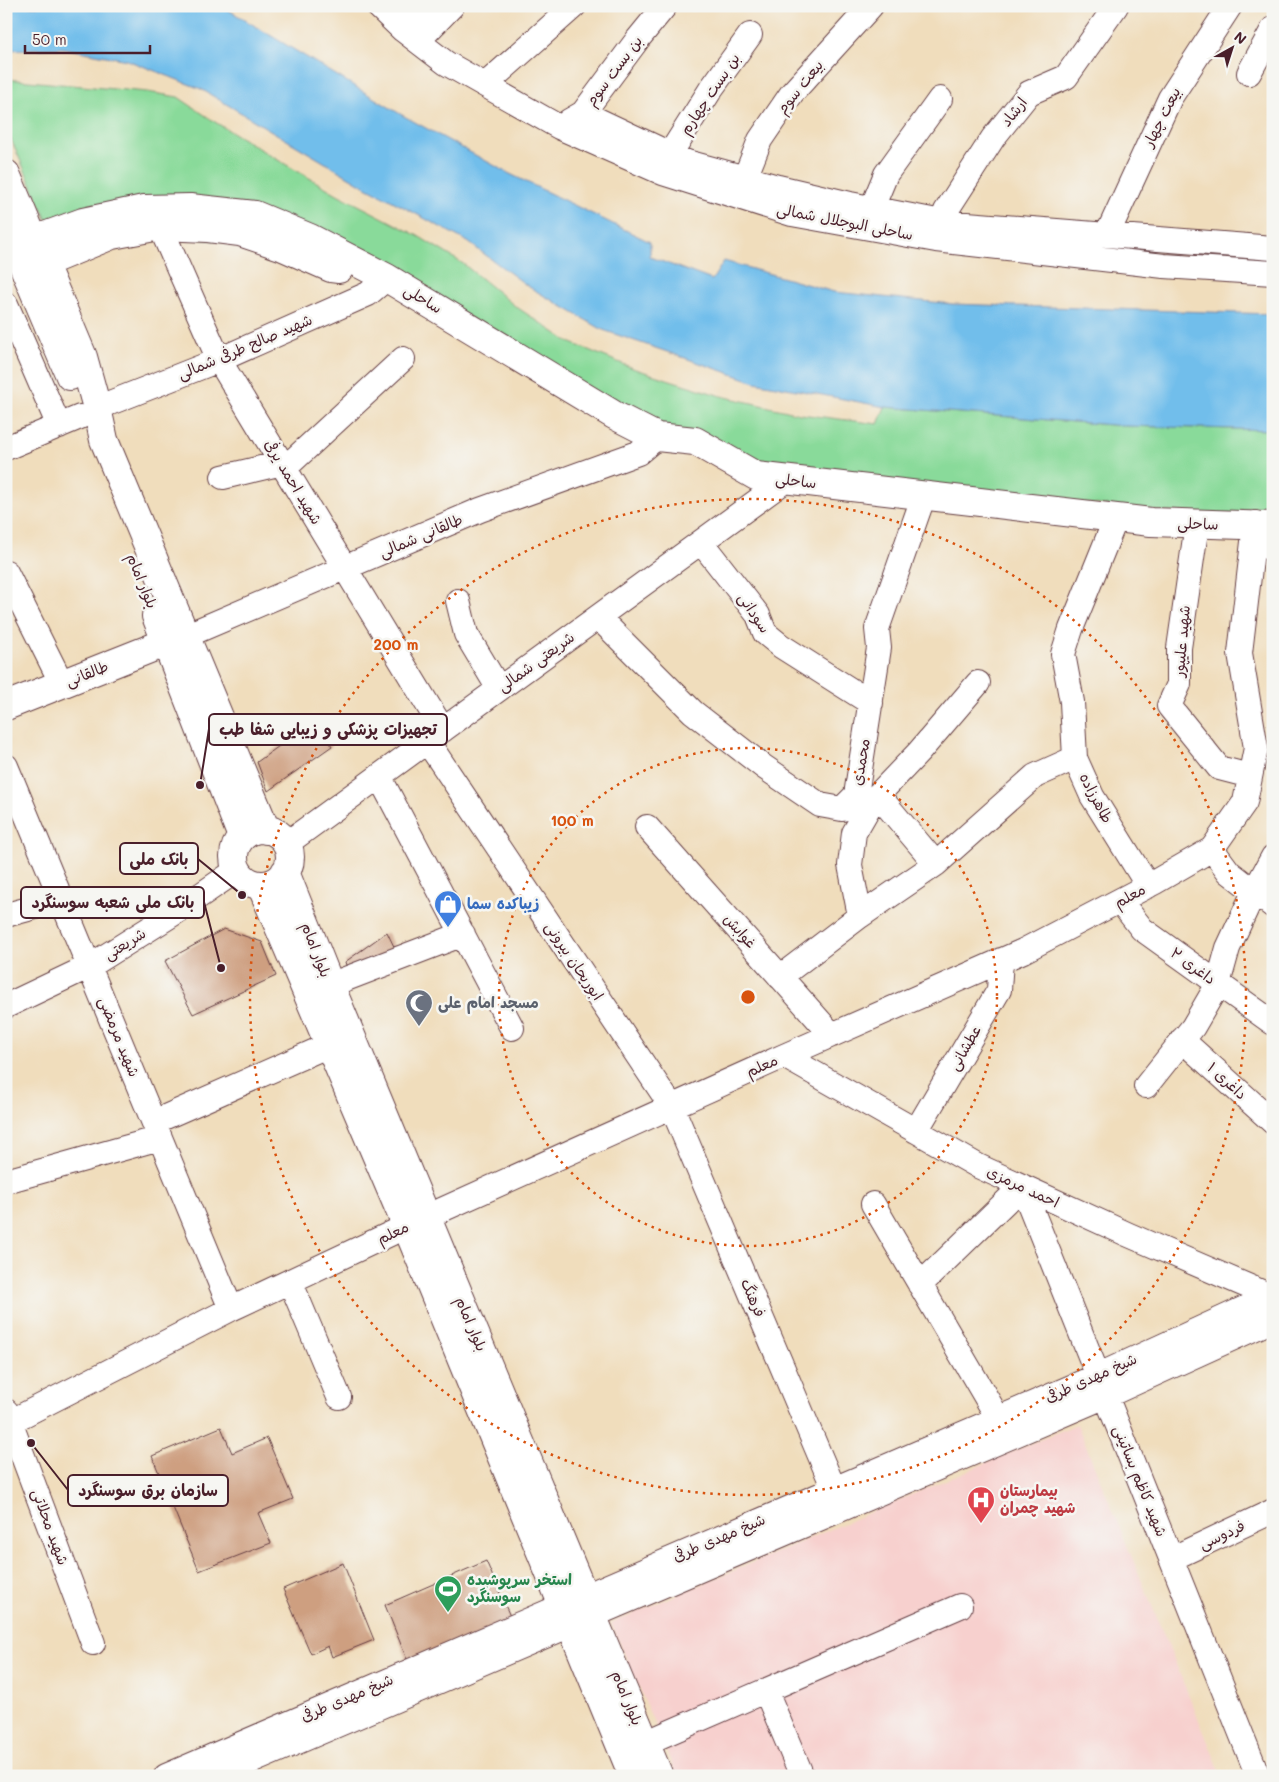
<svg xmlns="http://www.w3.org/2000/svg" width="1279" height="1782" viewBox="0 0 1279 1782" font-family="Mali,'Playpen Sans Arabic',sans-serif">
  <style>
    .built { fill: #f7d0ce }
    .green { fill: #89da9a; stroke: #6a7c62 }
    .water { fill: #71beeb; stroke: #5e6e8b }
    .building { fill: #ce9f80 }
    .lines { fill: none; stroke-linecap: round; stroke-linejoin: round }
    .minor-casing { stroke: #633c41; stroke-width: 26 }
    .major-casing { stroke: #633c41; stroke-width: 30 }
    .minor { stroke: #fff; stroke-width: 24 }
    .major { stroke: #fff; stroke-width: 28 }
    .ring { fill: none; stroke: #d8530f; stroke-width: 2.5; stroke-dasharray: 2.5 5 }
    .labels { text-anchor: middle; stroke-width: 5; stroke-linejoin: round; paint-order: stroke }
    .street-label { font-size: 15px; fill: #4a1f2b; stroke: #f6f6f2 }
    .shop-label { font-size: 15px; font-weight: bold; fill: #366cbe; stroke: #f6f6f2; text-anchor: start }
    .worship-label { font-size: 15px; font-weight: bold; fill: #5b616d; stroke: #f6f6f2; text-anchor: start }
    .health-label { font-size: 15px; font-weight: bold; fill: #be3a42; stroke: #f6f6f2; text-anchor: start }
    .leisure-label { font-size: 15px; font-weight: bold; fill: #27864d; stroke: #f6f6f2; text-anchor: start }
    .centre { fill: #d8530f; stroke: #f6f6f2; stroke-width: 2.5 }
    .ring-label { font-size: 15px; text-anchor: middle; font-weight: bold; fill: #d8530f; stroke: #f6f6f2; stroke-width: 5; stroke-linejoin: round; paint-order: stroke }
    .leader { fill: none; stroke: #4a1f2b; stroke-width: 2 }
    .callout-dot { fill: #4a1f2b; stroke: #f6f6f2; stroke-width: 2 }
    .callout { fill: #f6f6f2; stroke: #4a1f2b; stroke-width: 2 }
    .callout-label { font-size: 16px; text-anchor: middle; font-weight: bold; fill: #4a1f2b }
  </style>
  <rect width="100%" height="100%" fill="#f6f6f2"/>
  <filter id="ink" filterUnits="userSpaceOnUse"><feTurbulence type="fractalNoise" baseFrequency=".02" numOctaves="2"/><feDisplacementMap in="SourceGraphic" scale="10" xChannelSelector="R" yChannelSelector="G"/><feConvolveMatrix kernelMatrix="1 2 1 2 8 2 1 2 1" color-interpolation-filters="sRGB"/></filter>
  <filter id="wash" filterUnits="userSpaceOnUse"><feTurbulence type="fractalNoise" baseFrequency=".0096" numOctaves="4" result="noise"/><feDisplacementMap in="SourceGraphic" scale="20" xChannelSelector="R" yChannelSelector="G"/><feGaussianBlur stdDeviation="1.12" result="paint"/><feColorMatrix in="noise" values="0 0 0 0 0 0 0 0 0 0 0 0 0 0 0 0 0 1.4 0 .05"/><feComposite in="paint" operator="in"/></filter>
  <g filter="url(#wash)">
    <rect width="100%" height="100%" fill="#f0ddbc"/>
    <path class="built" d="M1077,1424L1222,1776H677L611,1623Z"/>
    <path class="green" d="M6,79L147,92L178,97L215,122L278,160L339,195L418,236L462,263L515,306L569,342L635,369L721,396L800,414L878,424L885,407L1125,426L1273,430V516L1164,512L795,472L655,426L362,255L49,225L6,128Z"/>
    <path class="water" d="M6,6H222L402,115L508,173L650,242V257L712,280L724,261L834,292L952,304L1273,314V430L1125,426L885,407L755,382L603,330L529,287L468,242L359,183L201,89L127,60L63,48L6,50Z"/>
    <g id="blocks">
      <path class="building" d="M315,720L332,746L268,791L257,762Z
        M224,929L262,942L276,976L193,1014L165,961Z
        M387,932L400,959L352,983L345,962Z
        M221,1427L232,1453L267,1438L293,1499L258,1513L271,1543L199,1571L152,1456Z
        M486,1561L512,1621L410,1667L385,1605Z
        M343,1563L374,1640L332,1657L328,1646L311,1654L283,1589Z"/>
    </g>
  </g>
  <g filter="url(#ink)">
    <use href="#blocks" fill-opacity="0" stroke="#633c41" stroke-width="1"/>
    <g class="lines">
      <g class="minor-casing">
        <path id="minor" d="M378,6L403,30L446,63L559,127L663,173L792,214L936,240L1164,266L1273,273
          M403,30L420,6
          M418,41L452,6
          M1249,73L1273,29
          M485,85L574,6
          M583,113L687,162L778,187L850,204L942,222L1273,248
          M569,121L583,113L638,39L665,6
          M670,154L711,89L750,35
          M745,178L760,140L792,93L871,6
          M872,208L886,174L940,99
          M160,226L219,360L443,730
          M1107,235L1170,98L1230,6
          M937,236L946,211L993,138L1029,93L1066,77L1116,6
          M6,304L59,426
          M97,408L219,360L368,294L387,278
          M6,448L80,417
          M285,468L403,359
          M223,477L282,463
          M1197,524L1179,648V684L1169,706L1219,768L1250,776
          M701,542L758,615L765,633L781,646L871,703
          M6,572L62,684
          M458,601L466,634L499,689
          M598,617L693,712L764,767L820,805L842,809L856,795L879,648L877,629L924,495
          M185,636L480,510L638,453L657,437
          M427,741L672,1107L834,1489
          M1075,758L1072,702L1063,654L1071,629L1116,518
          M6,766L231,1309
          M379,776L512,1028
          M878,795L936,864
          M860,796L873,800L919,752L978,683
          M647,827L832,1035
          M286,844L786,480
          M1212,849L1229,872L1273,906
          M1120,901L1142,929L1273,1023
          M6,915L62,900
          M860,916L936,864L1035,776L1075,758L1092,796L1148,886
          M780,977L860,916L850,865L854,833L873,800
          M330,985L463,934
          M6,1006L90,966L176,912L237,870
          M1182,1040L1273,1122
          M784,1056L978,1166L1129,1235L1273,1297
          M1146,1086L1193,1027L1218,984L1228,948L1254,892L1273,857
          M154,1122L329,1045
          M916,1131L999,990L1001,960
          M6,1181L160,1138
          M873,1204L998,1418
          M290,1281L339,1397
          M920,1285L1022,1186L1258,1776
          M6,1411L93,1643
          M6,1424L231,1309L426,1217L784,1056L1023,951L1155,882L1212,849L1245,802L1256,748L1240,653L1255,525
          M1171,1559L1273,1511
          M766,1691L802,1776
          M645,1743L960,1606
          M166,1776L1097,1376L1271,1296
          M218,1776L1106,1396L1273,1320"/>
      </g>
      <g class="major-casing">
        <path id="major" d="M6,174L83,357L97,408L104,440L266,830
          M6,225L70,376
          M34,240L83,222L144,209L190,208L255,215L310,238L387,278L614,415L657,437L695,441L756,476L1151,522L1273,526
          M44,263L112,235L160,226L208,228L240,232L281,246L331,268L339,269
          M1255,525L1273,548
          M156,616L242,837
          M6,706L167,642
          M234 857a28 28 0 1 1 56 0a28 28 0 1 1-56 0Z
          M285,872L330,985L659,1776
          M261,885L407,1227L633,1776"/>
      </g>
      <use href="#minor" class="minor"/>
      <use href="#major" class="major"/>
    </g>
  </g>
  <g class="ring">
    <circle cx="748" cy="997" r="249"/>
    <circle cx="748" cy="997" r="498"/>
  </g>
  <defs>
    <g id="shop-pin" transform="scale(1.4375)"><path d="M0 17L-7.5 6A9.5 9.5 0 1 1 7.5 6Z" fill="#3f7fe0" stroke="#f6f6f2"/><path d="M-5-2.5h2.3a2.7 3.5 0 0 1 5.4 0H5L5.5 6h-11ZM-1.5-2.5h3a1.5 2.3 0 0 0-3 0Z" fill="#fff"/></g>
    <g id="mosque-pin" transform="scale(1.4375)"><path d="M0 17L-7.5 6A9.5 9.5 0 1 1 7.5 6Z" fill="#6b7280" stroke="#f6f6f2"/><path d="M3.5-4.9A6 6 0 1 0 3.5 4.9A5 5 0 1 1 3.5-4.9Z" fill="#fff"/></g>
    <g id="hospital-pin" transform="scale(1.4375)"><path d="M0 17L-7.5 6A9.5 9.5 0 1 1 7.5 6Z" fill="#e0444e" stroke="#f6f6f2"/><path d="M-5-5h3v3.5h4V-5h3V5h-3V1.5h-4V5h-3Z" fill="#fff"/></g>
    <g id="stadium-pin" transform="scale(1.4375)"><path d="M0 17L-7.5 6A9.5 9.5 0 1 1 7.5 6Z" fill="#2e9e5b" stroke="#f6f6f2"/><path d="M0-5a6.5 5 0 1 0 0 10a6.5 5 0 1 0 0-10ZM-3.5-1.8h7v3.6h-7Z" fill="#fff"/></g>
  </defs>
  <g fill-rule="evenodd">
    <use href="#shop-pin" x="448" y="904"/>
    <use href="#mosque-pin" x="419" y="1003"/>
    <use href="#hospital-pin" x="981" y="1500"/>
    <use href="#stadium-pin" x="448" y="1589"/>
  </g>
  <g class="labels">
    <g class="street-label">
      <text transform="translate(614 71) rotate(-53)" y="5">بن بست سوم</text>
      <text transform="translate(800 87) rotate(-51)" y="5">بیعت سوم</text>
      <text transform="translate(710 94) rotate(-56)" y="5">بن بست چهارم</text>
      <text transform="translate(1014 112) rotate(-52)" y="5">ارشاد</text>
      <text transform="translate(1162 117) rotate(-63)" y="5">بیعت چهار</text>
      <text transform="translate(845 222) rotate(11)" y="5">ساحلی البوجلال شمالی</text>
      <text transform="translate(423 299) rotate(31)" y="5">ساحلی</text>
      <text transform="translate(245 347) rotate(-23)" y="5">شهید صالح طرفی شمالی</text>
      <text transform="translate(796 481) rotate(7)" y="5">ساحلی</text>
      <text transform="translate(293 482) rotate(59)" y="5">شهید احمد یرفی</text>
      <text transform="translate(1198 524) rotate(2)" y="5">ساحلی</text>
      <text transform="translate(421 536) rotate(-23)" y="5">طالقانی شمالی</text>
      <text transform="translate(142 581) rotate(68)" y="5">بلوار امام</text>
      <text transform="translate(754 613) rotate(56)" y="5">سودانی</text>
      <text transform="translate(1182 641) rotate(-85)" y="5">شهید علیپور</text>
      <text transform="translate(536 662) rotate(-36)" y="5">شریعتی شمالی</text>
      <text transform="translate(87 674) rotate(-22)" y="5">طالقانی</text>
      <text transform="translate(861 762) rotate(-80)" y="5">محمدی</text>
      <text transform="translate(1096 798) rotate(62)" y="5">طاهرزاده</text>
      <text transform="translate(1130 896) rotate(-28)" y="5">معلم</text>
      <text transform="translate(740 931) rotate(48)" y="5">غوابش</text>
      <text transform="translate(125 944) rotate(-32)" y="5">شریعتی</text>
      <text transform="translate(316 950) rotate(69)" y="5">بلوار امام</text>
      <text transform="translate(574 961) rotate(56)" y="5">ابوریحان بیرونی</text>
      <text transform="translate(1193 966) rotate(36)" y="5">داغری ۲</text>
      <text transform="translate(119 1037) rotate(68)" y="5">شهید مرمضی</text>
      <text transform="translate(965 1048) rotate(-60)" y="5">عطشانی</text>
      <text transform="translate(762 1066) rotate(-24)" y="5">معلم</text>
      <text transform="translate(1227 1081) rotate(42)" y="5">داغری ۱</text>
      <text transform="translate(1023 1187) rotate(25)" y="5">احمد مرمزی</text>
      <text transform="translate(393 1233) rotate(-25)" y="5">معلم</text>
      <text transform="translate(753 1298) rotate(67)" y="5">فرهنگ</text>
      <text transform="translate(471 1324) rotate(67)" y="5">بلوار امام</text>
      <text transform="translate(1091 1378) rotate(-24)" y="5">شیخ مهدی طرفی</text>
      <text transform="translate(1140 1481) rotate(68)" y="5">شهید کاظم بساتینی</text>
      <text transform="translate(50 1527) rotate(70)" y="5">شهید محلاتی</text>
      <text transform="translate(1222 1535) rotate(-25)" y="5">فردوسی</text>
      <text transform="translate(719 1538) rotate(-23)" y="5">شیخ مهدی طرفی</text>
      <text transform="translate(347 1698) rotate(-23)" y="5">شیخ مهدی طرفی</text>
      <text transform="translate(627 1698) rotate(68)" y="5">بلوار امام</text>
    </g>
    <g class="shop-label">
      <text x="467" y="909">زیباکده سما</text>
    </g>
    <g class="worship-label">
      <text x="438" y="1008">مسجد امام علی</text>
    </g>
    <g class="health-label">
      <text x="1000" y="1496">بیمارستان<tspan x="1000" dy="17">شهید چمران</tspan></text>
    </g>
    <g class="leisure-label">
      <text x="467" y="1585">استخر سرپوشیده<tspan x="467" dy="17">سوسنگرد</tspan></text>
    </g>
  </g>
  <circle cx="748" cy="997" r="8" class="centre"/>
  <g class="ring-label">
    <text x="396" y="650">200 m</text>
    <text x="572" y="826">100 m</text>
  </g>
  <path class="leader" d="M200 785L209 729M242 895L198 859M221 968L204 902M31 1443L68 1490"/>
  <g class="callout-dot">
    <circle cx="200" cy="785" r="5"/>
    <circle cx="242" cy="895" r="5"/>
    <circle cx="221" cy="968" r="5"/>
    <circle cx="31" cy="1443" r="5"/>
  </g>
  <g class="callout">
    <rect x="209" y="714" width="238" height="31" rx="5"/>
    <rect x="120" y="843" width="78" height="31" rx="5"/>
    <rect x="21" y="887" width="183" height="31" rx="5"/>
    <rect x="68" y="1475" width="160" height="31" rx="5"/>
  </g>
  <g class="callout-label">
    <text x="328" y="735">تجهیزات پزشکی و زیبایی شفا طب</text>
    <text x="159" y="865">بانک ملی</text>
    <text x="113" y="908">بانک ملی شعبه سوسنگرد</text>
    <text x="148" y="1496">سازمان برق سوسنگرد</text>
  </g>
  <rect width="1279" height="1782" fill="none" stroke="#f6f6f2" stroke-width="25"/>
  <g transform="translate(1232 48) rotate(39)" stroke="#f6f6f2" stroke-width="4" paint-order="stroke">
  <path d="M0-4L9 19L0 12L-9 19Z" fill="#4a1f2b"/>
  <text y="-8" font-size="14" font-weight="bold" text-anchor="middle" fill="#4a1f2b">N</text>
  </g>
  <path d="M25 45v8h125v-8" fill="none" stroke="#4a1f2b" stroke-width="2.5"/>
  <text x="32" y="45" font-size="15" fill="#4a1f2b" stroke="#f6f6f2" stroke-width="4" paint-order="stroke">50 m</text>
</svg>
